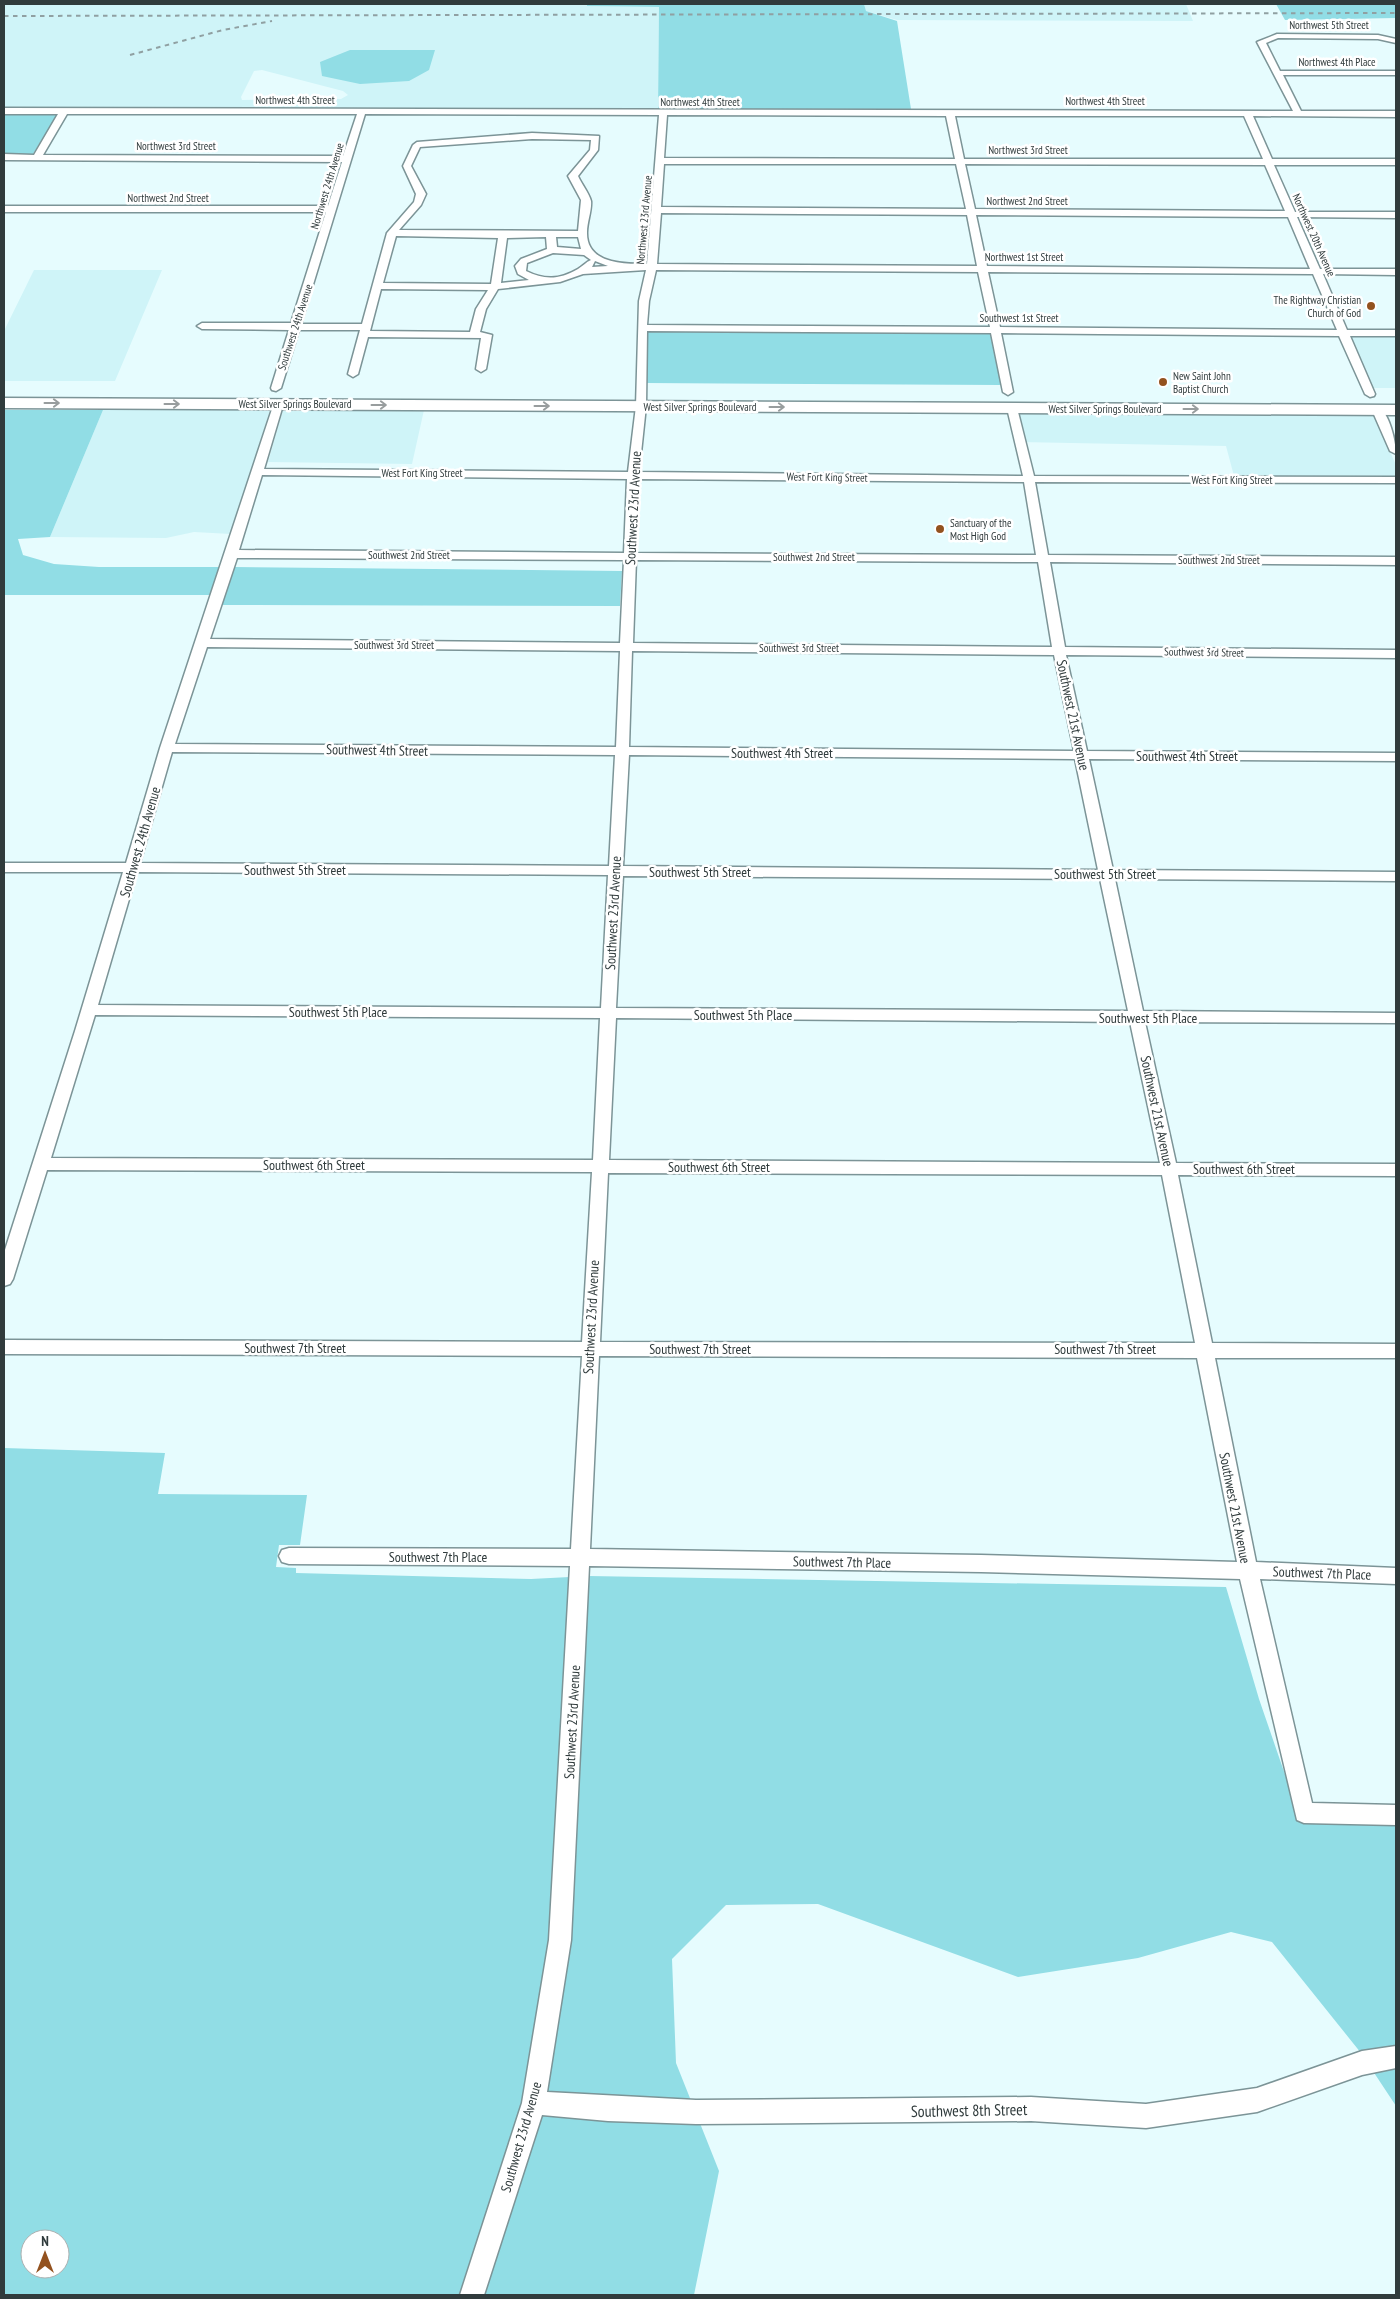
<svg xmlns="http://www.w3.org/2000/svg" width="1400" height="2299" viewBox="0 0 1400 2299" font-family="'PT Sans Narrow',sans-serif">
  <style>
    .built { fill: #cff4f8; fill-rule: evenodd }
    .green { fill: #91dde5; fill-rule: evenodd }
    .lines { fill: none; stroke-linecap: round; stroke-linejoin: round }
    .street-casing { stroke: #7c9497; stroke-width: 3 }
    .primary-casing { stroke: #7c9497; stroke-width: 3 }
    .street { fill: #fff; fill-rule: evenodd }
    .primary { fill: #fff; fill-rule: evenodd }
    .rail { stroke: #90a0a2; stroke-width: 2; stroke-dasharray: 4.5 4.5; stroke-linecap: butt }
    .oneway { stroke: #989d9e }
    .poi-dot { fill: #93521f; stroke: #fff; stroke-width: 2 }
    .labels { text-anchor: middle; stroke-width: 5; stroke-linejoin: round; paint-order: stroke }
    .far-street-label { font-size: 11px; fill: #303b3c; stroke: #fff }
    .far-poi-label { font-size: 11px; fill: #303b3c; stroke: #fff; text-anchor: start }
    .street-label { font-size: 14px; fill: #303b3c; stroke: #fff }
    .near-street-label { font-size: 16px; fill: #303b3c; stroke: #fff }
  </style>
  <rect width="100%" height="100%" fill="#e6fcfe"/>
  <path class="built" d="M4,4H587V6L659,7L658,110L4,108ZM262,70L343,91L348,95L341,99L242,100L241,97L254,71Z
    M864,4H1186L1193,21L897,20L866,11Z
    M34,270H162L115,381H4V331Z
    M1350,336H1396V388H1373Z
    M103,410H270L231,534L194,532L166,538L50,537Z
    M283,410H424L412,464L268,462Z
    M1018,412L1373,414L1396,465V476H1234L1226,446L1020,442Z"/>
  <path class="green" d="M587,4H864L866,11L897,21L911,109L658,110L659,7L587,6Z
    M1276,4H1396V18L1285,20Z
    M350,50H435L429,70L409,81L360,84L322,76L320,62Z
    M4,113H58L33,154H4Z
    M645,331L990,333L1001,385L646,383Z
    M4,410H103L50,537L18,539L23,555L54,564L99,567H220L211,595H4Z
    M234,567L622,571L620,606L222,605Z
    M4,1448L165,1453L158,1494L307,1495L300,1545H279L276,1567L296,1568V1573L531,1579L589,1576L1226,1587L1259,1699L1301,1821L1396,1824V2106L1361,2053L1272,1942L1231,1932L1138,1958L1018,1977L818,1904L726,1905L672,1959L676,2063L719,2171L694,2295H4ZM30,2239H60V2269H30Z"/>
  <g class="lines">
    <g class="street-casing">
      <path id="street" d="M1277,34L1378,35L1396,39V43L1378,39L1278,38L1266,43L1280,71H1396V75H1283L1301,111H1396V117L1253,116L1272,159H1396V165H1274L1295,212H1396V218L1297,217L1320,269H1396V275L1323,274L1347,330H1396V336H1350L1375,394L1374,396L1370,397L1365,394L1339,336L1001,333L1013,392L1008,395L1003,392L991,333L647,331L646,406L639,472L1023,476L1007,408L1012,405L1017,408L1034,476L1396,477V483L1035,482L1048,555L1396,557V565L1050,562L1065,647L1396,650V658L1066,655L1087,751L1396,753V761L1089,759L1113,870L1396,872V881L1115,879L1143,1011L1396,1013V1023L1145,1022L1176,1163L1396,1164V1176L1178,1175L1212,1343L1396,1344V1358H1215L1256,1562L1396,1568V1584L1260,1579L1312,1803L1396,1805V1825L1304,1823L1297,1820L1240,1579L981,1572L589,1566L571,1940L547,2092L696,2100L1031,2097L1146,2104L1257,2088L1362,2051L1396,2046V2068L1362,2075L1257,2112L1146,2128L1031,2121L696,2124L608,2121L542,2115L484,2295H460L522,2103L549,1940L570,1566L289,1564L282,1562L279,1556L282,1550L289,1548L571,1549L582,1356L4,1354V1340L582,1342L592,1172L47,1170L13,1279L10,1284L4,1286V1253L75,1031L123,872H4V863H126L160,748L274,403L278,402L283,405L264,469L628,472L636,406L639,301L646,270L583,274L560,282L498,289L486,309L480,332L492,335L486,369L481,372L476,369L481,338L368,337L358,374L353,377L348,374L360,330H299L281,388L276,391L272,390L271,388L289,330L202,329L197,326L202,323H291L326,212H4V206H328L342,162L4,160V154L34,155L58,114H4V108L1293,111L1257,42ZM67,114H357L343,156L43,155ZM365,114L659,115L647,264C624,264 586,264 587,232C587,222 592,210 591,201C589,193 581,183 578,176L598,150L599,136L532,133L417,142L413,145L403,166L416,194L414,202L387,233L362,324H301ZM667,115L946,116L955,159L664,158ZM955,116H1244L1263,159H964ZM532,139L591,140L590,150L568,176L581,200L578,231L399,230L421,205L426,194L411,166L420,147ZM664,164H956L966,209L661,207ZM965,164L1265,165L1285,211L975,209ZM661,213L967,215L977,266L657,264ZM976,215L1288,217L1310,269L987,266ZM396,236L498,238L491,284L383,283ZM546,237L547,249L521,259L515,266L518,274L529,280L501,283L507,238ZM556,237H578L581,249L557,247ZM553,253L584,255L591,260C586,262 583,266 578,269C559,280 544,280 526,271L527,263ZM595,261L608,266L592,267ZM656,270L978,272L990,327L647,325L649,301ZM988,272L1313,274L1337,330L1000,327ZM381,289L488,290L476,309L470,332L370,331ZM262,475L627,479L624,553L239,550ZM638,479L1024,482L1036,555L636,553ZM237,558L624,560L620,643L210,639ZM636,560L1038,562L1052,647L633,643ZM207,647L620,651L616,747L175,744ZM632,651L1054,655L1074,751L629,747ZM172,752L615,755L609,866L140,863ZM629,755L1075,759L1098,870L623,866ZM137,872L608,875L601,1008L98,1005ZM623,876L1100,879L1128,1011L616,1008ZM95,1015L600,1018L593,1160L51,1158ZM616,1018L1130,1022L1160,1163L609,1160ZM608,1173L1162,1175L1195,1343L600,1342ZM599,1356L1197,1358L1237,1562L981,1555L590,1549Z
        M1377,407C1389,410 1396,443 1396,454L1390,451L1372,410Z"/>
    </g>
    <g class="primary-casing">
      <path id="primary" d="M4,398L1396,405V415L4,408Z"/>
    </g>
    <use href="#street" class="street"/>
    <use href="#primary" class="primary"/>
    <path class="rail" d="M4,16L1396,13
      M130,55L223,30L272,21"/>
  </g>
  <defs><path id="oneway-shaft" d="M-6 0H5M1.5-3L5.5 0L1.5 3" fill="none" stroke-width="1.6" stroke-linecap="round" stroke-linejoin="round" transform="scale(1.25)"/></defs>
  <g class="oneway">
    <use href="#oneway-shaft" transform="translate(52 403)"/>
    <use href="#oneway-shaft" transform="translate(172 404)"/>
    <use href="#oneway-shaft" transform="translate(379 405)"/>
    <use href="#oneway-shaft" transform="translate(542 406)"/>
    <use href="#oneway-shaft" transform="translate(777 407)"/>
    <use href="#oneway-shaft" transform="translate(1191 409)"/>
  </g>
  <g class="poi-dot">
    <circle cx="1371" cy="306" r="5"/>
    <circle cx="1163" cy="382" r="5"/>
    <circle cx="940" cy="529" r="5"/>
  </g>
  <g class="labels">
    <g class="far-street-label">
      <text x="1329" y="29">Northwest 5th Street</text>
      <text x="1337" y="66">Northwest 4th Place</text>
      <text x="295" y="104">Northwest 4th Street</text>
      <text x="1105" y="105">Northwest 4th Street</text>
      <text x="700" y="106">Northwest 4th Street</text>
      <text x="176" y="150">Northwest 3rd Street</text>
      <text x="1028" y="154">Northwest 3rd Street</text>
      <text transform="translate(327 186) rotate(-73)" y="4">Northwest 24th Avenue</text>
      <text x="168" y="202">Northwest 2nd Street</text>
      <text x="1027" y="205">Northwest 2nd Street</text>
      <text transform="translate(644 220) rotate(-85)" y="4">Northwest 23rd Avenue</text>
      <text transform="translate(1314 235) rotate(66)" y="4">Northwest 20th Avenue</text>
      <text x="1024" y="261">Northwest 1st Street</text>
      <text x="1019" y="322">Southwest 1st Street</text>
      <text transform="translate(295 327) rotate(-72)" y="4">Southwest 24th Avenue</text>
      <text x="295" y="408">West Silver Springs Boulevard</text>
      <text x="700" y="411">West Silver Springs Boulevard</text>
      <text x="1105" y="413">West Silver Springs Boulevard</text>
      <text x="422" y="477">West Fort King Street</text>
      <text transform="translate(827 477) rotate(1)" y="4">West Fort King Street</text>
      <text x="1232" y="484">West Fort King Street</text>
      <text x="409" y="559">Southwest 2nd Street</text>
      <text x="814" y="561">Southwest 2nd Street</text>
      <text x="1219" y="564">Southwest 2nd Street</text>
      <text x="394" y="649">Southwest 3rd Street</text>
      <text x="799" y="652">Southwest 3rd Street</text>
      <text transform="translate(1204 652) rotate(1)" y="4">Southwest 3rd Street</text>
    </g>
    <g class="far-poi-label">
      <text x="1361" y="304" text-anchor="end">The Rightway Christian<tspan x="1361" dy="13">Church of God</tspan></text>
      <text x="1173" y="380">New Saint John<tspan x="1173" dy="13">Baptist Church</tspan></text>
      <text x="950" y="527">Sanctuary of the<tspan x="950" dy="13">Most High God</tspan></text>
    </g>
    <g class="street-label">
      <text transform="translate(633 508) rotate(-87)" y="5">Southwest 23rd Avenue</text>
      <text transform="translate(1073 715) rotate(78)" y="5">Southwest 21st Avenue</text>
      <text transform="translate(377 750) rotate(1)" y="5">Southwest 4th Street</text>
      <text x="782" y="758">Southwest 4th Street</text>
      <text x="1187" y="761">Southwest 4th Street</text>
      <text transform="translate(140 842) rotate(-74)" y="5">Southwest 24th Avenue</text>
      <text x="295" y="875">Southwest 5th Street</text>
      <text x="700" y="877">Southwest 5th Street</text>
      <text x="1105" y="879">Southwest 5th Street</text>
      <text transform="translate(613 913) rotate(-87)" y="5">Southwest 23rd Avenue</text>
      <text x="338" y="1017">Southwest 5th Place</text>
      <text x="743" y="1020">Southwest 5th Place</text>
      <text x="1148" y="1023">Southwest 5th Place</text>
      <text transform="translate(1157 1111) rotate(78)" y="5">Southwest 21st Avenue</text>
      <text x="314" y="1170">Southwest 6th Street</text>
      <text x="719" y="1172">Southwest 6th Street</text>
      <text x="1244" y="1174">Southwest 6th Street</text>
      <text transform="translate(591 1317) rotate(-87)" y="5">Southwest 23rd Avenue</text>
      <text x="295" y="1353">Southwest 7th Street</text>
      <text x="700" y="1354">Southwest 7th Street</text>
      <text x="1105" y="1354">Southwest 7th Street</text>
      <text transform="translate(1235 1508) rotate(79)" y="5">Southwest 21st Avenue</text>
      <text x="438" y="1562">Southwest 7th Place</text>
      <text transform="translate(842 1562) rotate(1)" y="5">Southwest 7th Place</text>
      <text transform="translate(1322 1573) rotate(2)" y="5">Southwest 7th Place</text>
      <text transform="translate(572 1722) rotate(-87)" y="5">Southwest 23rd Avenue</text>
      <text transform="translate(521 2137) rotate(-74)" y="5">Southwest 23rd Avenue</text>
    </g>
    <g class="near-street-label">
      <text transform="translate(969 2110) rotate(-1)" y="6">Southwest 8th Street</text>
    </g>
  </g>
  <rect width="1400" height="2299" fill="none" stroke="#303b3c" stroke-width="10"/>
  <g transform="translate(45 2254)"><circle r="24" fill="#ffffff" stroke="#acb1b1"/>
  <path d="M0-4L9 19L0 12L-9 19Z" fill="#93521f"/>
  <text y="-8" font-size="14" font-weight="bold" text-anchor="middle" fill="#303b3c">N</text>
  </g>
</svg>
